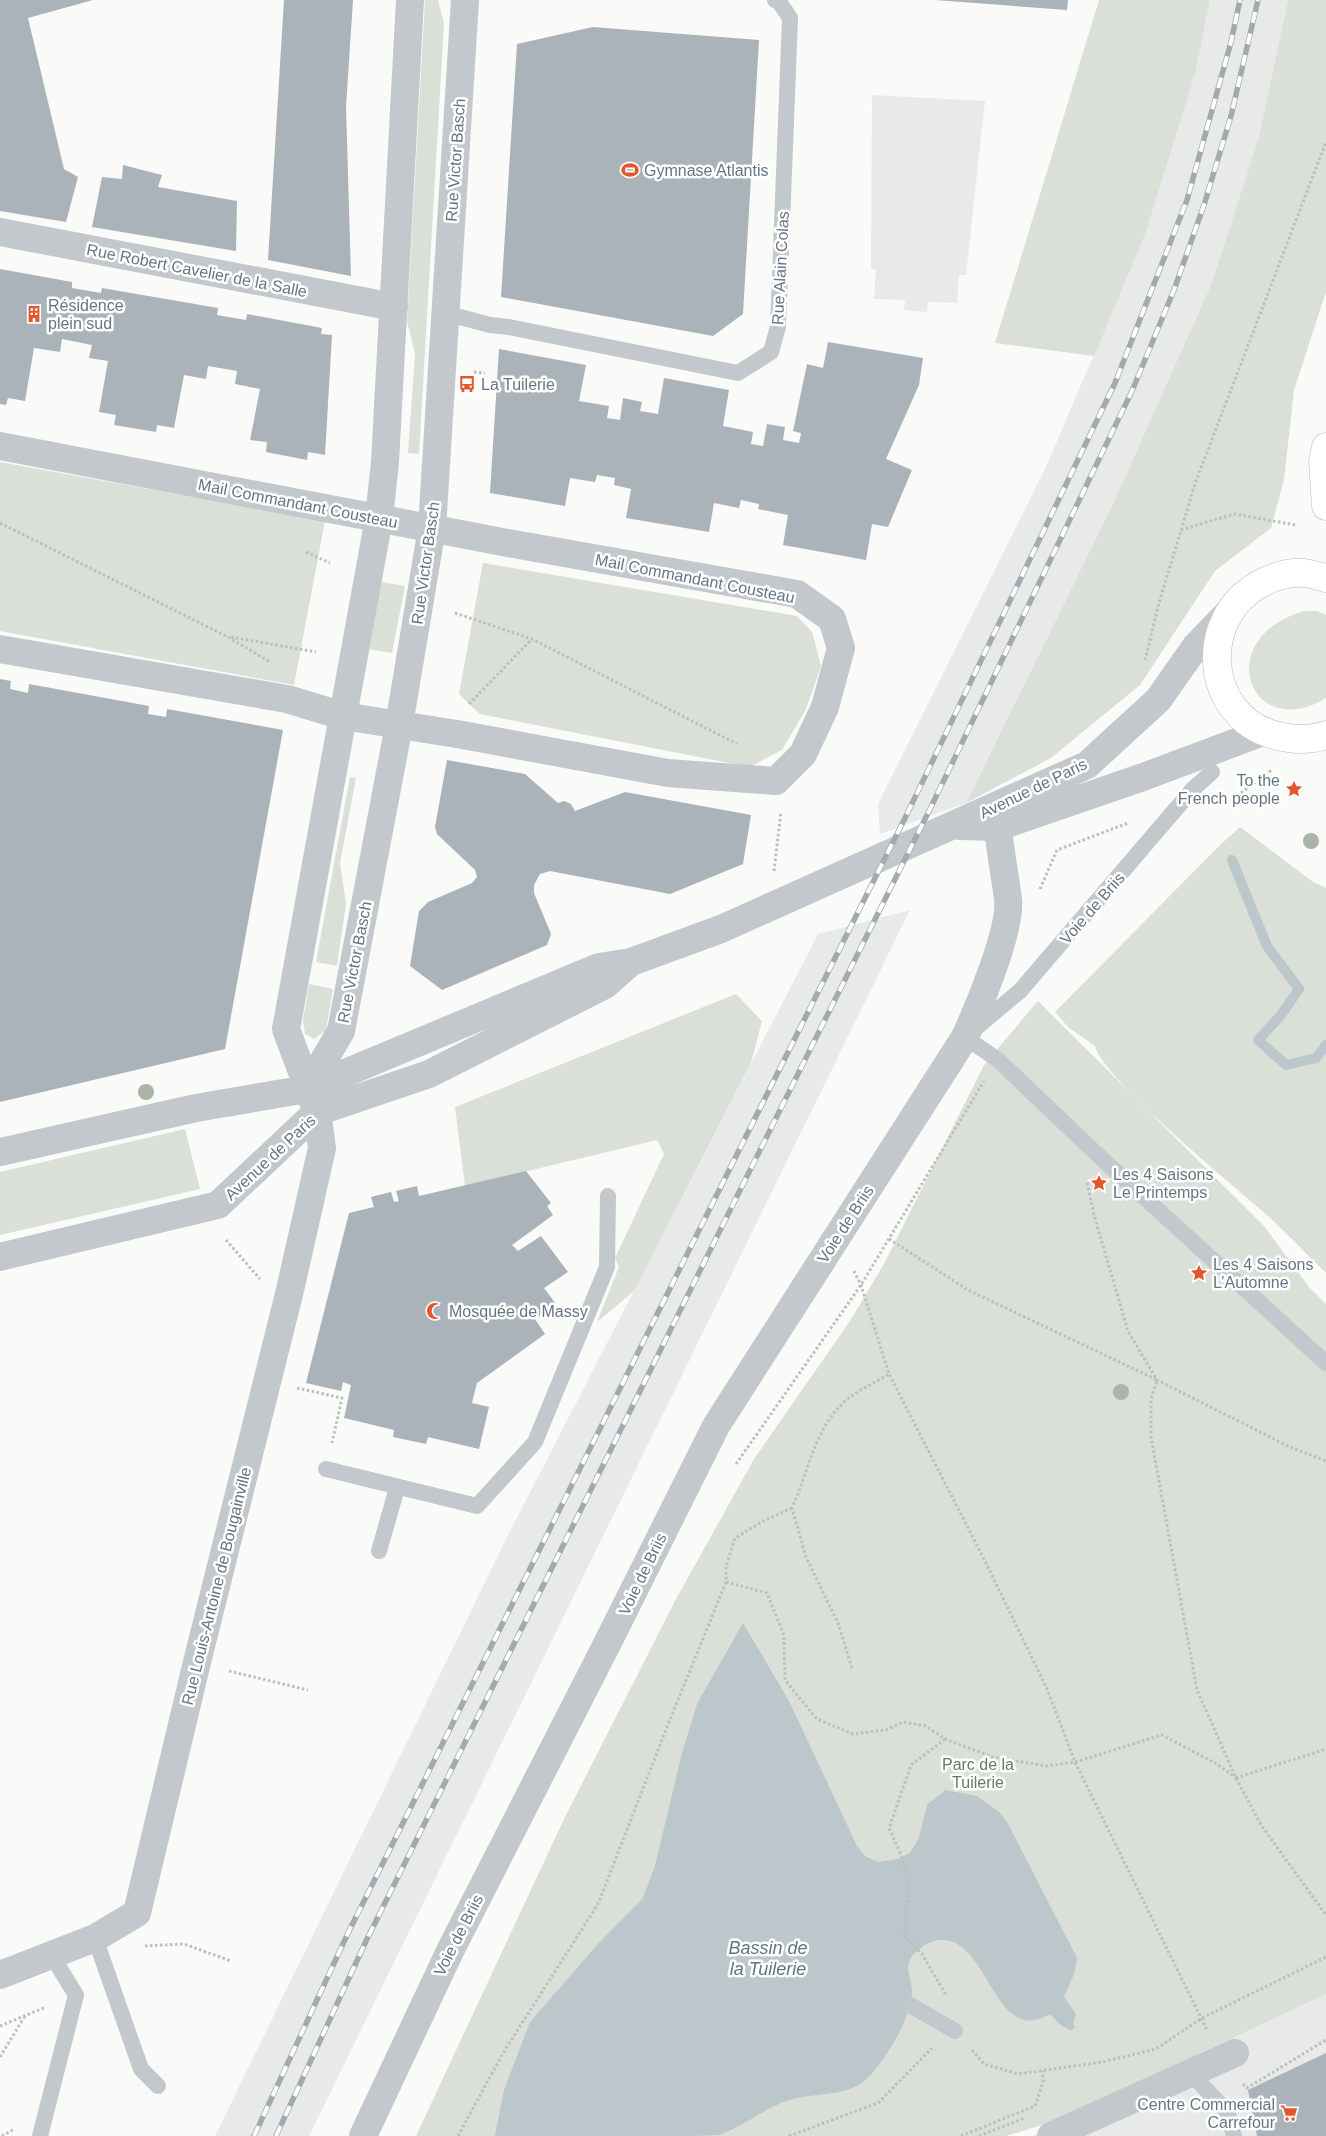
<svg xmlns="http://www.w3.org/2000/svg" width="1326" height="2136" viewBox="0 0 1326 2136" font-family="Arial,sans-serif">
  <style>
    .built { fill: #e8e9e9 }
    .green { fill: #dadfd7 }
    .water { fill: #bbc7cb }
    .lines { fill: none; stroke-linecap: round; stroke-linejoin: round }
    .stream { stroke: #bbc7cb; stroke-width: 10 }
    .building { fill: #aab3b9 }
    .secondary-casing { stroke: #b3babf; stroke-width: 29 }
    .path { stroke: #bbbfc2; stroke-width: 3; stroke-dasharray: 2.5 2.5; stroke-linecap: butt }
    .service { stroke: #c3c8cc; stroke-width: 16 }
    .minor { stroke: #c3c8cc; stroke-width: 28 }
    .tertiary { stroke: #c3c8cc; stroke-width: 28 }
    .secondary { stroke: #fff; stroke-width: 28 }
    .rail-casing { stroke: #a2aab0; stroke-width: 5.5 }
    .rail { stroke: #fff; stroke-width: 4; stroke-dasharray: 11; stroke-linecap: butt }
    .tree { fill: #aab4a7 }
    .labels { text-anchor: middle; stroke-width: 5; stroke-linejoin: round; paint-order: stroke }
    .street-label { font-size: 16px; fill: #657683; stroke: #fff }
    .poi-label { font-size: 16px; fill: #657683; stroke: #fff; text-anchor: start }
    .park-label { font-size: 16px; fill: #687a64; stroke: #fff }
    .water-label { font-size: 18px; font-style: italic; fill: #60757c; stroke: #fff }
  </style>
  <rect width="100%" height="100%" fill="#fafaf8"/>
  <path class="built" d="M1210,0H1288L1259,137L1211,285L1113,504L966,803L880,834L878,804L1046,467L1146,232L1196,71Z
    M872,95L985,101L966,275H959L957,303L928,302L927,312L904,310L905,300L874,299L876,270L871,269Z
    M910,910L309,2136H215L508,1535L818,934Z
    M1326,1994V2136H1033L1059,2120Z"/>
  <path class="green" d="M425,0H438L444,23L419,454L408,453L415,354L407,321Z
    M1099,0H1210L1196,71L1146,232L1094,356L995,343Z
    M1288,0H1326V292L1294,390L1284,480L1271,528L1215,571L1140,685L1051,758L966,803L1113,504L1211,285L1259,137Z
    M0,462L325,521L294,685L0,631Z
    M483,563L797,616L812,632L821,666L806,709L782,750L749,767L480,714L459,694Z
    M381,582L405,586L392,653L369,649Z
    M1304,611H1317L1326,615V698C1251,744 1209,639 1304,611Z
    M350,777L356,778L340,863L346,904L337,966L316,962Z
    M1240,827L1313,882L1326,888V1273C1306,1254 1287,1233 1267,1215C1234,1186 1103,1079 1095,1046L1069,1028L1055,1012L1219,846Z
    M309,984L333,989L326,1030L314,1039L305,1034L303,1020Z
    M736,994L762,1021L751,1063L634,1291L597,1322L619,1267L615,1258L664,1154L657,1140L465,1186L455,1107Z
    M1038,1001L1264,1226L1309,1287L1326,1304V1994L1059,2120L1006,2136H416L565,1817L675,1601L754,1459L850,1321L884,1264L984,1065Z
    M185,1129L200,1189L0,1235V1172Z"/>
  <path class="water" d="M743,1623L789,1701L857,1846L866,1857L878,1862L898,1859L910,1853L919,1838L927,1805L945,1790L977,1796L999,1812L1007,1822L1077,1958L1074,1974L1064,1997L1076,2014L1073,2024L1075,2027L1071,2031L1058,2023L1050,2014C990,2050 989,1923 931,1942C923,1945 911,1954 909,1962C906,1972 912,1981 912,1991C911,2018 891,2049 875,2070C854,2097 827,2092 797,2098C768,2104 745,2127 718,2135C705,2136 676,2136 661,2136C606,2136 550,2136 495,2136L504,2090L530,2022L597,1945L643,1898L655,1866L682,1753L697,1704Z"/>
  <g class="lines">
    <path class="stream" d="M1232,860L1267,946L1299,989L1281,1015L1258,1040L1286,1065L1316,1058L1326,1045"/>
  </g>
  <path class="building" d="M0,0H93L28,18L64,169L78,177L66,222L0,211Z
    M284,0H353L346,107L351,276L268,260Z
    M935,0H1068L1067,10Z
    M593,27L759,40L743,314L713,336L501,297L517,44Z
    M123,165L162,175L158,187L237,201L236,251L92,227L102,177L122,179Z
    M0,269L72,282V288L101,293L102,288L218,308L217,315L246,320L247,314L322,328L321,334L332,335L325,455L308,452L307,460L266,452L267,442L250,440L260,389L235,384L237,371L208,366L206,379L184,375L174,428L157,425L156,432L114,425L116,415L99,412L108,361L89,358L92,345L62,339L60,352L34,348L25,401L8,398L6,405L0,404Z
    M828,342L923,358L919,385L886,459L912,470L888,527L872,524L866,560L783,545L788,515L758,509L759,504L741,500L739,508L714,503L709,532L626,518L631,489L614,485L615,478L597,475L595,482L570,478L565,506L490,493L499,349L586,365L579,401L609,406L607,418L620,420L623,398L642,402L640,411L658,414L664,378L729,390L723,426L753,432L751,444L763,446L767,424L785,427L783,440L799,443L801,433L793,431L807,364L823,368Z
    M0,679L11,681L10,689L28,693L29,684L149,706L148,714L166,717L167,709L283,730L225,1049L0,1102Z
    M447,760L525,774L558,803L564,801L571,804L575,811L625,792L751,815L743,864L670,894L550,871L540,874L534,885V893L551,934L547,945L442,990L410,966L419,911L428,902L472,883L477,877L475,870L437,834L435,827Z
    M526,1171L551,1203L547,1206L553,1215L512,1245L518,1251L541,1236L568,1272L544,1288L556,1304L535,1319L545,1334L477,1383L472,1403L489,1407L479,1449L428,1437L426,1444L393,1437L394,1430L344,1418L351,1385L343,1382L341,1391L306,1383L349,1213L374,1207L371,1197L391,1192L394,1202L399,1201L396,1191L417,1186L419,1196Z
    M1326,2053V2136H1257L1248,2090Z"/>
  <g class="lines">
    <g class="secondary-casing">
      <path id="secondary" d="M1326,447L1323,461L1326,506
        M1326,578C1319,576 1311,574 1304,573C1289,572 1273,577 1260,584C1198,617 1203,715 1274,735C1292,740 1308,741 1326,735"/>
    </g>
    <path class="path" d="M474,372L485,373
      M0,523L228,637L270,662
      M1181,530L1234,514L1296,525
      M306,552L330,563
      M455,613L532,639L737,744
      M231,637L316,652
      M1145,660L1159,603L1196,481L1326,142
      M469,704L532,639
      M1233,799L1273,769
      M774,871L781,812
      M1040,889L1057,850L1128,823
      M1087,1183L1095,1219L1128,1331L1157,1380L1290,1447L1326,1461
      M889,1239L968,1290L1157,1380L1151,1399V1437L1197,1690L1236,1778L1261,1825L1326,1915
      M226,1240L260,1279
      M854,1271L861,1285L889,1374L986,1563L1047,1689L1075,1762L1207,2030
      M297,1388L342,1398L332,1443
      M736,1464L861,1285L984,1081
      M792,1508L765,1520L735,1538L726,1567V1582L767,1593L784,1635L785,1680L817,1719L853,1734L886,1730L903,1722L926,1726L945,1739L993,1757L1046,1766L1075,1762L1162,1735L1217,1764L1236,1778
      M852,1668L838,1623L806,1557L792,1508C808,1473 813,1434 841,1405C853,1392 875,1383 889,1374
      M229,1671L308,1690
      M945,1739L911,1765L889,1828L902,1857L908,1879L905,1936L922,1954L946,1995
      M1236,1778L1326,1749
      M145,1946L184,1944L231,1961
      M0,2026L46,2007
      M972,2050L984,2064L1018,2074L1102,2062L1156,2049L1202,2018L1326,1957
      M0,2057L25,2016
      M1243,2084L1247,2088L1326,2040
      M2,2136L14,2129
      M458,2136L503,2053L598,1904L665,1732L726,1582
      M789,2136L878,2103L932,2048
      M961,2136L1035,2106L1043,2082V2071
      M979,2136L1025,2118"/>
    <path class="service" d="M445,313L490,325L509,327L738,373L771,352L778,327L790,18L778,0H775
      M1212,772L1193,789L1020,991L965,1037L998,1060L1100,1157L1326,1363
      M326,1469L477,1506L535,1442L607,1267L608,1196
      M379,1551L397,1488
      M95,1938L141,2069L158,2086
      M910,2005L955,2031
      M1191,2074L1227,2111L1234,2136
      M40,2136L76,1995L52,1956"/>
    <path class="minor" d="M0,232L394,307
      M0,446L508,543L797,594L832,619L841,648L825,707L803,754L776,781L668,773L457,734L343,716L287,699L0,649
      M0,1975L95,1938L137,1913L197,1662L290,1290L322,1148L317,1112
      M363,2136L450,1951L606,1646L716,1426L965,1037C978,1009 1012,928 1008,899C1005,875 1000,851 998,827
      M1051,2136L1235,2053"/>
    <path class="tertiary" d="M960,826L998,827L1143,777L1263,732
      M307,1089L341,1031L399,725L432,528L465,0
      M317,1112L286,1029L379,518L385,462L410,0
      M0,1152L196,1108L307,1089L599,967L631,962L721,929L1087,765L1158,700L1196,646L1229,612
      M0,1257L218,1205L317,1112L429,1074L605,985L630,963"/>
    <use href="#secondary" class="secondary"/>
    <g class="rail-casing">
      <path id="rail" d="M254,2136L348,1933L906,816L1115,383L1187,200L1231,42L1240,0
        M276,2136L367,1939L930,809L1132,391L1174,290L1204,205L1231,116L1258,0"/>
    </g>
    <use href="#rail" class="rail"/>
  </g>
  <g class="tree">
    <circle cx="1311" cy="841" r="8"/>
    <circle cx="146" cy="1092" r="8"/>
    <circle cx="1121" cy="1392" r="8"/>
  </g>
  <defs>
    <g id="stadium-bare" transform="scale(1.35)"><path d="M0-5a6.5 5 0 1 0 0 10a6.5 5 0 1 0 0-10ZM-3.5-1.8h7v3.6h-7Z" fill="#e4572e" stroke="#fff" stroke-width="2.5" paint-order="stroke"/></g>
    <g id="building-bare" transform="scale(1.35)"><path d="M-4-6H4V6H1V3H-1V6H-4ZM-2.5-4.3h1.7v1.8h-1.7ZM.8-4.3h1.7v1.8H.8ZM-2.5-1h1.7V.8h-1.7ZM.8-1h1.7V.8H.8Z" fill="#e4572e" stroke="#fff" stroke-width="2.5" paint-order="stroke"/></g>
    <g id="bus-bare" transform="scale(1.35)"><path d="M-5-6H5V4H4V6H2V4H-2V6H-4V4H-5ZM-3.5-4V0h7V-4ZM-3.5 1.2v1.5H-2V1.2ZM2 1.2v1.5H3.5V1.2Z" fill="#e4572e" stroke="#fff" stroke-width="2.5" paint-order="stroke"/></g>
    <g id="sight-bare" transform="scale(1.35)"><path d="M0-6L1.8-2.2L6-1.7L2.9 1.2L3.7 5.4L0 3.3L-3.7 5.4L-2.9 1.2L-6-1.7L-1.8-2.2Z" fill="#e4572e" stroke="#fff" stroke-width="2.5" paint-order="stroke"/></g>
    <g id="mosque-bare" transform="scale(1.35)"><path d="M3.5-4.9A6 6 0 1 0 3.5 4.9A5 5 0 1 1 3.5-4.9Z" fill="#e4572e" stroke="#fff" stroke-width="2.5" paint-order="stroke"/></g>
    <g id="supermarket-bare" transform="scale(1.35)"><path d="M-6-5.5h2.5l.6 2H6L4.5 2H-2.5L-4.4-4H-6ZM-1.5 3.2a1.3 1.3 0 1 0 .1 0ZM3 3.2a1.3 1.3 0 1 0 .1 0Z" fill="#e4572e" stroke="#fff" stroke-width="2.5" paint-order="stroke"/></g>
  </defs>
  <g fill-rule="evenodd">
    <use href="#stadium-bare" x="630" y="170"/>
    <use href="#building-bare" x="34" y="314"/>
    <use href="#bus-bare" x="467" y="384"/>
    <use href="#sight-bare" x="1294" y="789"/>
    <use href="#sight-bare" x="1099" y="1183"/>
    <use href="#sight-bare" x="1199" y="1273"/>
    <use href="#mosque-bare" x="435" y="1311"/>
    <use href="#supermarket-bare" x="1289" y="2113"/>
  </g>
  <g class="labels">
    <g class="street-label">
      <text transform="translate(455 160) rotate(-86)" y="6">Rue Victor Basch</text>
      <text transform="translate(780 268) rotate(-87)" y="6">Rue Alain Colas</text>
      <text transform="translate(197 270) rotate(11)" y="6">Rue Robert Cavelier de la Salle</text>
      <text transform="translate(298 503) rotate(11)" y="6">Mail Commandant Cousteau</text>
      <text transform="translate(425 563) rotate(-82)" y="6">Rue Victor Basch</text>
      <text transform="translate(695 578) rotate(11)" y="6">Mail Commandant Cousteau</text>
      <text transform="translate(1033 788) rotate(-26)" y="6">Avenue de Paris</text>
      <text transform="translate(1092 908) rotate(-49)" y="6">Voie de Briis</text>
      <text transform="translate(354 962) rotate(-79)" y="6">Rue Victor Basch</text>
      <text transform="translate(270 1157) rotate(-43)" y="6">Avenue de Paris</text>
      <text transform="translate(845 1224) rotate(-57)" y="6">Voie de Briis</text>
      <text transform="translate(642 1574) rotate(-64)" y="6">Voie de Briis</text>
      <text transform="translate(216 1586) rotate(-76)" y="6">Rue Louis-Antoine de Bougainville</text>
      <text transform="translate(458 1935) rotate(-63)" y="6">Voie de Briis</text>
    </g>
    <g class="poi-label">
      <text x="644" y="176">Gymnase Atlantis</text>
      <text x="48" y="311">Résidence<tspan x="48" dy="18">plein sud</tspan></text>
      <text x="481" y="390">La Tuilerie</text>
      <text x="1280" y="786" text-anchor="end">To the<tspan x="1280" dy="18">French people</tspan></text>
      <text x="1113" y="1180">Les 4 Saisons<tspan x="1113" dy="18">Le Printemps</tspan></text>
      <text x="1213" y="1270">Les 4 Saisons<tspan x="1213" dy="18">L’Automne</tspan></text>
      <text x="449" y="1317">Mosquée de Massy</text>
      <text x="1275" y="2110" text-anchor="end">Centre Commercial<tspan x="1275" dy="18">Carrefour</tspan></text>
    </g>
    <g class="park-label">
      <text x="978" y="1770">Parc de la<tspan x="978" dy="18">Tuilerie</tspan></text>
    </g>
    <g class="water-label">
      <text x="768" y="1954">Bassin de<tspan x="768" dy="21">la Tuilerie</tspan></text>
    </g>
  </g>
</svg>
